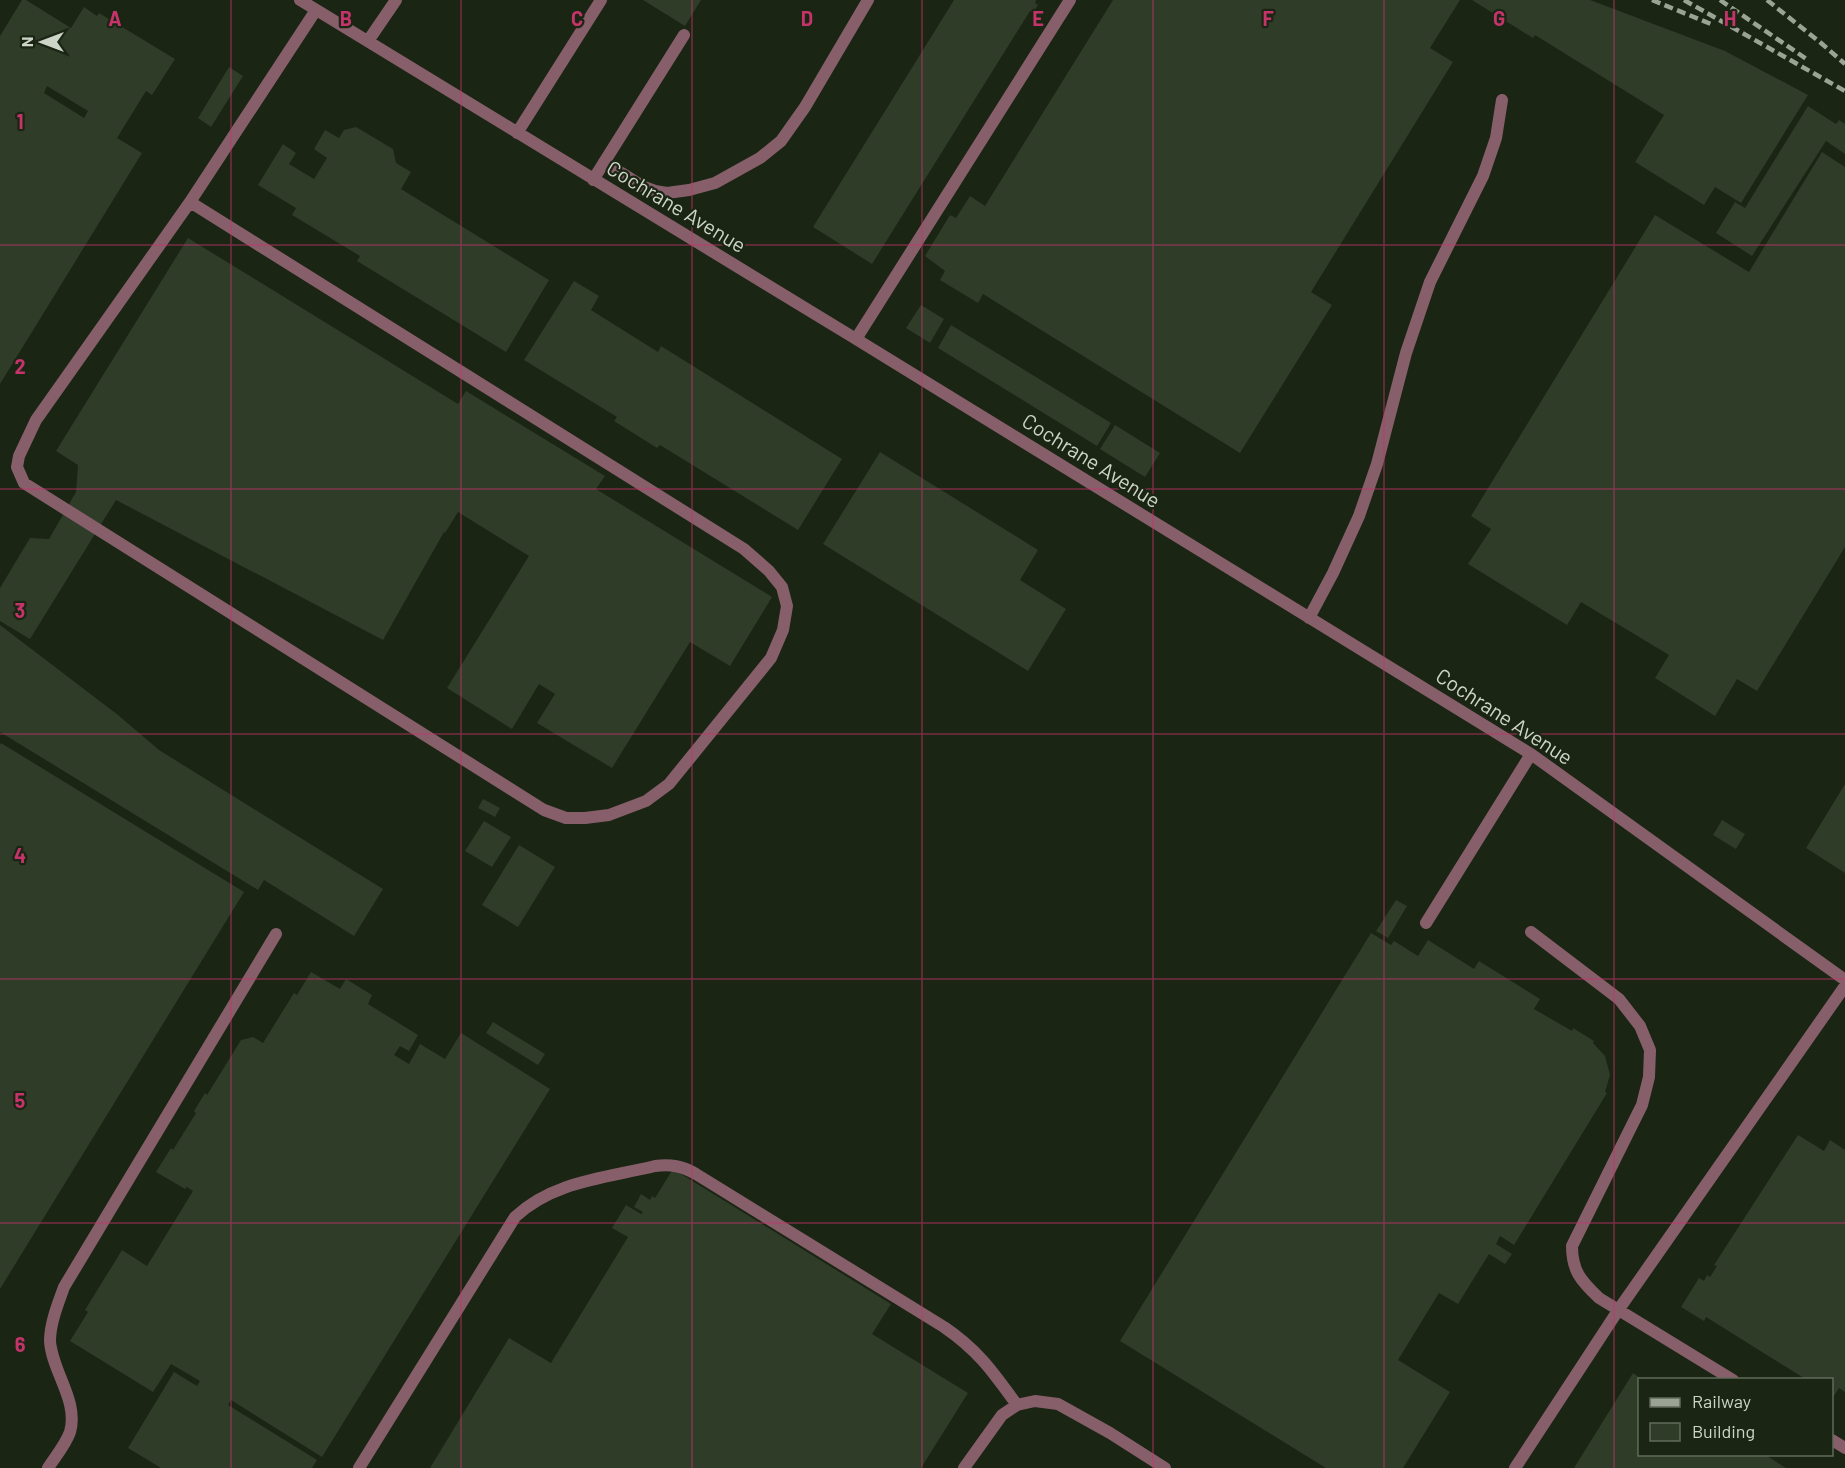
<svg xmlns="http://www.w3.org/2000/svg" width="1845" height="1468" viewBox="0 0 1845 1468" font-family="Barlow,sans-serif">
  <style>
    .building { fill: #2f3c28; fill-rule: evenodd }
    .lines { fill: none; stroke-linecap: round; stroke-linejoin: round }
    .service { stroke: #875f6b; stroke-width: 12 }
    .rail { stroke: #9ba395; stroke-width: 4.5; stroke-dasharray: 9 4.5; stroke-linecap: butt }
    .grid { fill: none; stroke: #c4346b; stroke-width: 1.5; stroke-opacity: 0.55 }
    .labels { text-anchor: middle; stroke-width: 4.5; stroke-linejoin: round; paint-order: stroke }
    .street-label { font-size: 21px; fill: #cdd5c8; stroke: #1a2513 }
    .grid-label { font-size: 20px; text-anchor: middle; font-weight: bold; fill: #c4346b; stroke: #1a2513; stroke-width: 4.5; stroke-linejoin: round; paint-order: stroke }
  </style>
  <rect width="100%" height="100%" fill="#1a2513"/>
  <path class="building" d="M22,0H26L71,28L84,7L97,16L99,13L175,59L152,95L146,91L117,138L142,153L0,384V36ZM47,86L88,111L84,118L44,93Z
    M643,0H701L685,26Z
    M954,0H1036L1035,3L1038,5L1033,13L1030,11L872,264L813,227Z
    M1113,0H1460L1430,48L1453,62L1311,292L1332,305L1240,453L983,294L978,303L940,280L945,271L925,256L950,215L956,218L970,196L985,206Z
    M1472,0H1590L1725,51L1808,95L1741,203L1715,187L1704,205L1635,162L1664,115L1535,35L1533,38Z
    M229,67L243,76L211,127L198,118Z
    M1808,106L1836,124L1839,120L1845,124V154L1826,141L1752,256L1716,233L1735,202L1745,208Z
    M356,127L393,149L396,163L411,172L401,189L549,280L506,352L357,261L360,256L292,215L296,208L258,185L283,144L296,153L289,164L314,179L327,158L314,149L325,130L339,138L344,130Z
    M1822,152L1845,167V547L1757,691L1737,679L1715,716L1655,678L1669,655L1581,602L1567,625L1468,564L1491,529L1471,516L1655,215L1749,272Z
    M188,238L458,404L466,391L605,476L596,489L772,597L730,666L690,642L612,768L537,723L555,694L539,684L512,729L447,688L529,556L458,512L445,533L444,532L383,640L116,500L30,639L0,621V588L30,538L49,539L76,492L78,465L56,451Z
    M574,281L599,296L591,310L658,352L661,346L842,459L798,530L660,445L657,448L614,421L617,417L524,360Z
    M921,305L944,319L930,343L906,328Z
    M951,325L1111,423L1097,446L938,348Z
    M1115,425L1160,453L1145,477L1100,449Z
    M880,452L1038,550L1020,580L1066,609L1028,671L823,544Z
    M0,625L118,715L159,750L383,889L354,936L264,880L258,890L0,732Z
    M1,743L244,892L0,1289V745Z
    M1845,784V873L1806,848Z
    M483,799L500,808L495,817L478,808Z
    M1722,820L1745,834L1736,849L1713,835Z
    M484,821L511,837L492,867L465,851Z
    M519,845L555,867L518,927L482,905Z
    M1396,900L1407,906L1388,938L1376,931Z
    M1371,933L1391,945L1394,941L1418,956L1428,940L1474,969L1479,961L1540,999L1534,1009L1572,1031L1573,1028L1594,1041L1593,1043L1605,1056L1610,1075L1605,1092L1607,1093L1514,1245L1500,1236L1496,1244L1512,1254L1505,1264L1489,1254L1458,1304L1439,1293L1398,1360L1450,1392L1403,1468H1326L1120,1341Z
    M311,972L340,989L346,979L372,995L368,1004L418,1035L409,1051L400,1046L394,1055L409,1064L420,1044L445,1059L461,1033L550,1089L322,1457L231,1400L228,1405L317,1460L312,1468H161L128,1448L174,1372L197,1386L200,1381L171,1364L153,1392L70,1341L88,1312L85,1310L122,1250L147,1266L193,1191L187,1187L185,1189L156,1172L171,1148L173,1150L196,1113L194,1111L205,1093L207,1095L241,1040L253,1037L263,1043L294,993L297,995Z
    M493,1022L545,1054L538,1065L486,1033Z
    M1798,1135L1824,1151L1830,1140L1845,1150V1392L1839,1388L1834,1396L1832,1395V1380H1807L1706,1317L1704,1321L1681,1307L1699,1278L1704,1281L1707,1275L1710,1277L1717,1266L1714,1265Z
    M673,1169L891,1304L872,1334L968,1393L921,1468H430L509,1338L551,1363L628,1237L612,1228L626,1205L641,1214L643,1212L634,1207L641,1194L650,1200L652,1196L655,1198Z
    M1633,1373L1643,1380H1640V1454H1764L1786,1468H1574Z"/>
  <g class="lines">
    <path class="service" d="M300,0L856,339L1531,754L1845,980
      M368,41L396,0
      M517,133L601,0
      M604,162L644,187L655,191L667,193L689,190L715,183L760,158L781,141L805,107L868,0
      M593,180L684,35
      M190,202L744,549L769,571L782,587L787,606L783,630L771,658L669,784L646,801L609,815L585,818H566L544,810L24,483L17,467L19,456L36,420L190,202L316,10
      M856,339L1070,0
      M1309,618L1333,573L1359,516L1377,464L1406,353L1430,282L1483,176L1496,138L1502,100
      M1426,923L1531,754
      M1531,932L1619,999L1640,1026L1650,1050L1649,1077L1642,1105L1572,1246C1572,1271 1581,1281 1599,1298L1733,1380
      M1832,1440L1845,1448
      M48,1468C55,1457 66,1444 70,1432C79,1401 52,1372 50,1341C50,1323 58,1304 64,1287L276,934
      M359,1468L515,1217C553,1181 606,1178 655,1166C671,1164 682,1166 696,1174L944,1327C979,1351 993,1372 1017,1405
      M964,1468L1002,1415L1017,1405L1035,1401L1058,1404L1110,1433L1165,1468
      M1515,1468L1619,1309L1845,986"/>
    <path class="rail" d="M1652,0L1711,24
      M1684,0L1845,91
      M1720,0L1808,60
      M1767,0L1821,43L1845,64"/>
  </g>
  <path class="grid" d="M231,0V1468M461,0V1468M692,0V1468M922,0V1468M1153,0V1468M1384,0V1468M1614,0V1468M0,245H1845M0,489H1845M0,734H1845M0,979H1845M0,1223H1845"/>
  <g class="labels">
    <g class="street-label">
      <text transform="translate(676 207) rotate(31)" y="7">Cochrane Avenue</text>
      <text transform="translate(1091 461) rotate(32)" y="7">Cochrane Avenue</text>
      <text transform="translate(1504 717) rotate(33)" y="7">Cochrane Avenue</text>
    </g>
  </g>
  <g class="grid-label">
    <text x="115" y="26">A</text>
    <text x="346" y="26">B</text>
    <text x="577" y="26">C</text>
    <text x="807" y="26">D</text>
    <text x="1038" y="26">E</text>
    <text x="1268" y="26">F</text>
    <text x="1499" y="26">G</text>
    <text x="1730" y="26">H</text>
    <text x="20" y="129">1</text>
    <text x="20" y="374">2</text>
    <text x="20" y="618">3</text>
    <text x="20" y="863">4</text>
    <text x="20" y="1108">5</text>
    <text x="20" y="1352">6</text>
  </g>
  <rect x="1638" y="1378" width="195" height="78" fill="#1a2513" stroke="#626b5b" stroke-width="1.5"/>
  <rect x="1650" y="1398" width="30" height="9" fill="#9ba395" stroke="#626b5b" stroke-width="1.5"/>
  <text x="1692" y="1408" font-size="18" fill="#cdd5c8">Railway</text>
  <rect x="1650" y="1423" width="30" height="18" fill="#2f3c28" stroke="#626b5b" stroke-width="1.5"/>
  <text x="1692" y="1438" font-size="18" fill="#cdd5c8">Building</text>
  <g transform="translate(42 42) rotate(270)" stroke="#1a2513" stroke-width="4.5" paint-order="stroke">
  <path d="M0-4.5L10 22L0 15L-10 22Z" fill="#cdd5c8"/>
  <text y="-9" font-size="16" font-weight="bold" text-anchor="middle" fill="#cdd5c8">N</text>
  </g>
</svg>
